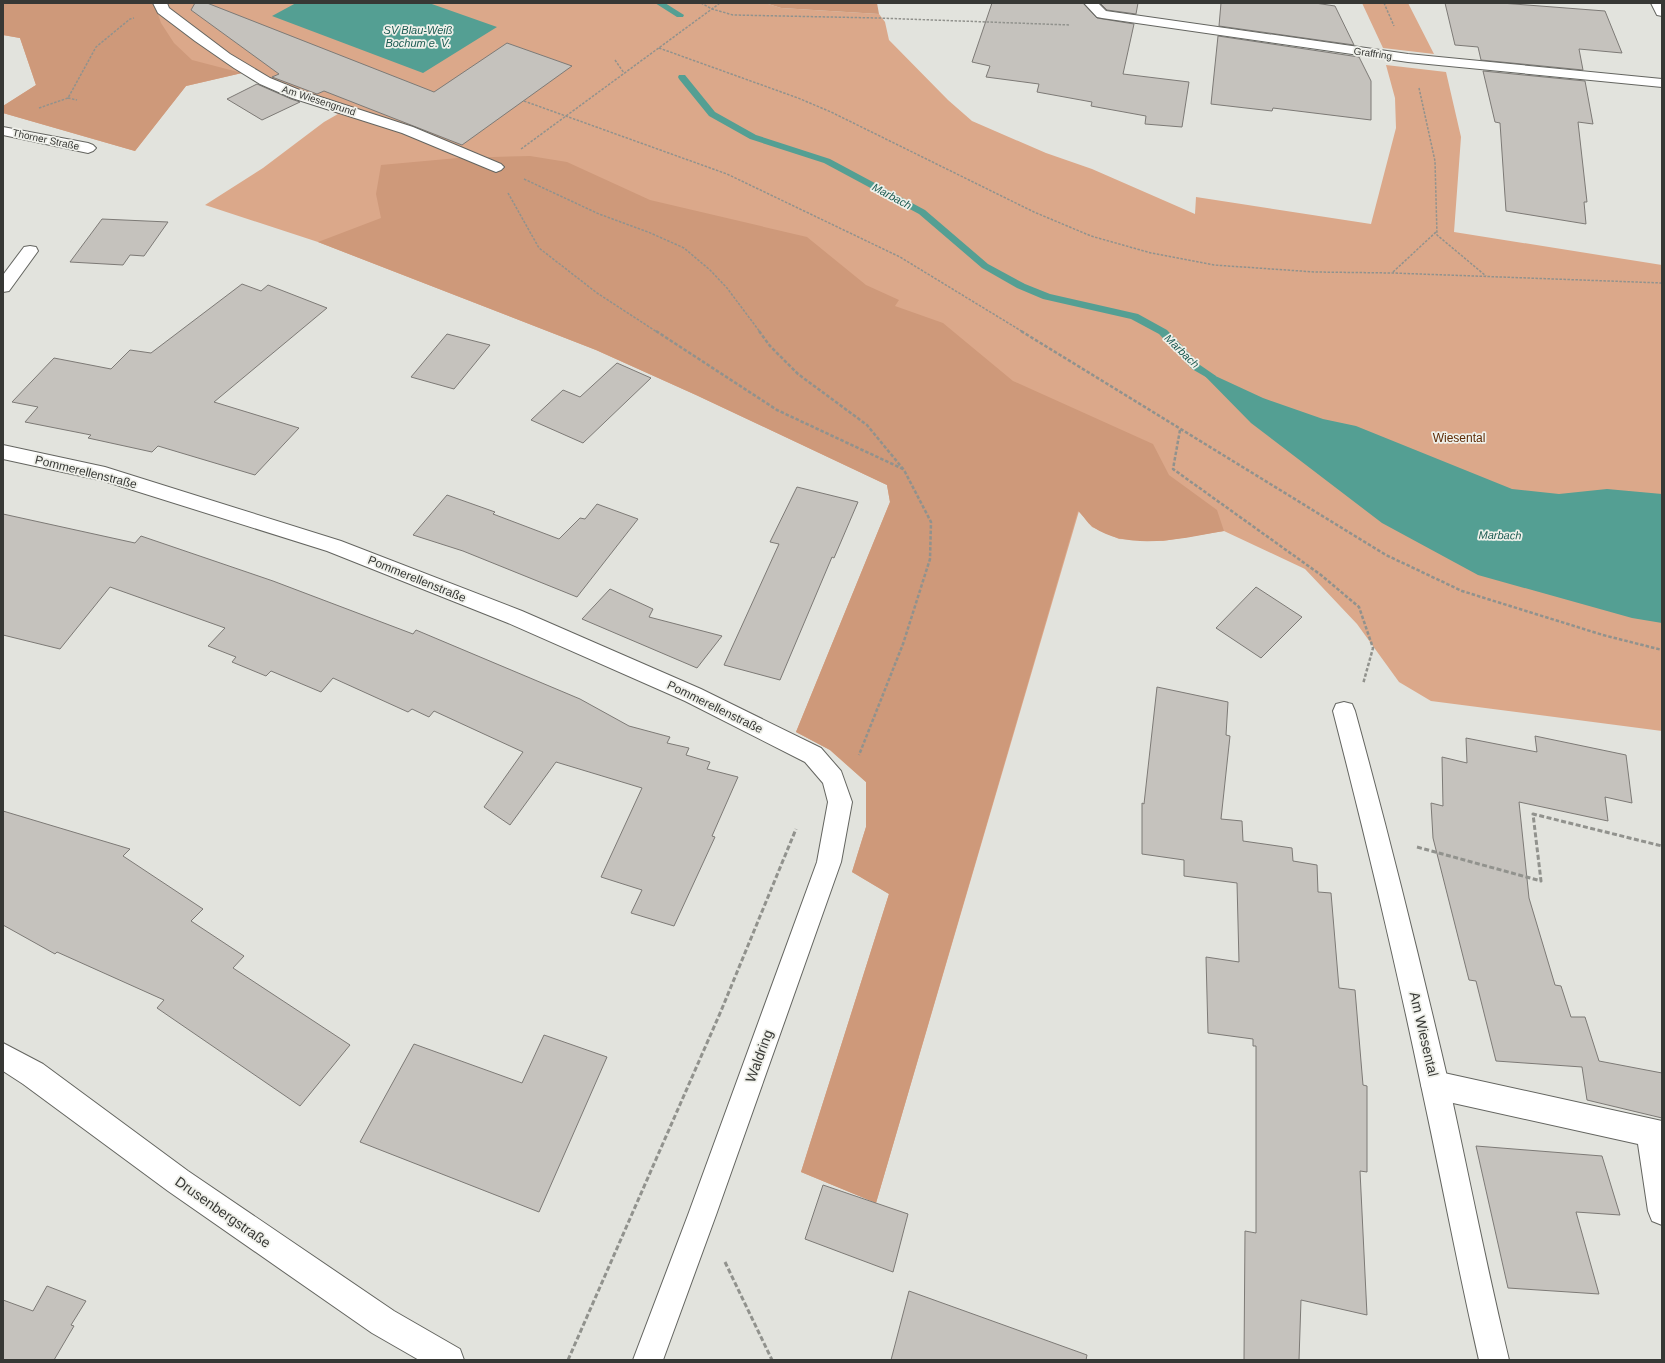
<svg xmlns="http://www.w3.org/2000/svg" width="1665" height="1363" viewBox="0 0 1665 1363" font-family="Arial,sans-serif">
  <style>
    .green { fill: #dba88a }
    .forest { fill: #ce997a }
    .water { fill: #549f93 }
    .lines { fill: none; stroke-linecap: round; stroke-linejoin: round }
    .stream { fill: #549f93; fill-rule: evenodd }
    .building { fill: #c5c2bd; stroke: #7d7a76 }
    .service-casing { stroke: #646560; stroke-width: 2 }
    .minor-casing { stroke: #646560; stroke-width: 2 }
    .path-far2 { stroke: #91928d; stroke-width: 1.5; stroke-dasharray: 2.5 1.5; stroke-linecap: butt }
    .path-far1 { stroke: #91928d; stroke-width: 2.5; stroke-dasharray: 3.5 2; stroke-linecap: butt }
    .path { stroke: #91928d; stroke-width: 3; stroke-dasharray: 5 2.5; stroke-linecap: butt }
    .service { fill: #fff; fill-rule: evenodd }
    .minor { fill: #fff; fill-rule: evenodd }
    .labels { text-anchor: middle; stroke-width: 3.5; stroke-linejoin: round; paint-order: stroke }
    .far-street-label { font-size: 10px; fill: #373835; stroke: #eff0ea }
    .far-water-label { font-size: 11px; font-style: italic; fill: #1c5b52; stroke: #eff0ea }
    .park-label { font-size: 12px; fill: #5d2b06; stroke: #eff0ea }
    .street-label { font-size: 12px; fill: #373835; stroke: #eff0ea }
    .near-street-label { font-size: 14px; fill: #373835; stroke: #eff0ea }
  </style>
  <rect width="100%" height="100%" fill="#e2e3dd"/>
  <path class="green" d="M3,3H765L781,8L879,14L885,22L889,40L948,100L972,121L1046,153L1092,169L1195,214L1196,197L1371,224L1396,128L1395,98L1386,65L1446,72L1461,137L1454,232L1662,265V731L1431,701L1399,682L1357,624L1305,569L1224,531L1163,541L1119,539L1092,527L1079,511L876,1203L801,1172L889,894L852,872L866,827V782L830,750L796,732L890,502L887,485L696,395L596,350L318,242L205,205L263,168L324,122L338,114L242,73L186,86L135,151L3,113V106L36,85L20,38L3,35Z
    M1362,3H1408L1434,54L1383,48Z"/>
  <path class="forest" d="M3,3H154L161,23L174,43L192,60L242,73L186,86L135,151L3,113V106L36,85L20,38L3,35Z
    M765,3H877L879,14L781,8Z
    M530,156L567,162L650,200L807,237L866,285L899,300L895,306L943,323L1013,381L1153,444L1169,475L1217,510L1224,531C1183,538 1130,552 1093,527C1087,523 1083,515 1078,511L876,1203L801,1172L889,894L852,872L866,827V782L830,750L796,732L890,502L887,485L696,395L596,350L318,242L381,218L376,194L381,165L458,158Z"/>
  <path class="water" d="M296,3H429L497,27L423,73L272,16Z
    M1196,367L1263,398L1323,419L1356,426L1512,489L1559,494L1607,489L1662,494V623L1632,618L1478,575L1382,523L1251,423Z"/>
  <g class="lines">
    <path class="stream" d="M655,3H665L684,15L683,17H677Z
      M679,75H685L715,112L756,135L830,159L925,210L988,264L1025,284L1050,294L1138,314L1167,330L1200,365L1216,376L1215,379L1211,380L1192,369L1159,334L1131,319L1043,299L1017,288L982,268L919,214L824,163L750,139L709,116L679,79L678,77Z"/>
  </g>
  <path class="building" d="M195,3H207L434,92L507,43L572,66L462,145L324,91L317,94L272,77L279,74L191,10Z
    M992,3H1083L1097,18L1134,24L1123,74L1189,82L1182,127L1145,124L1146,116L1091,106L1092,102L1037,92L1039,84L986,77L990,66L972,62Z
    M1100,3H1138L1136,14L1107,10Z
    M1221,3H1315L1335,6L1354,45L1219,26Z
    M1445,3H1501L1605,11L1622,53L1579,49L1583,70L1481,60L1478,47L1455,45Z
    M1218,36L1359,57L1371,81V120L1273,108L1272,111L1211,104Z
    M1483,71L1585,81L1593,124L1578,122L1587,202H1584L1586,224L1506,211L1500,123L1495,122Z
    M257,84L291,99L300,102L262,120L227,99Z
    M102,219L168,222L144,256L130,255L123,265L70,262Z
    M242,284L261,291L268,285L327,308L214,402L299,428L255,475L158,446L152,452L88,438L91,435L25,422L38,407L12,402L54,358L111,369L130,350L151,353Z
    M447,334L490,345L454,389L411,377Z
    M617,363L651,378L583,443L531,420L563,390L580,397Z
    M797,487L858,502L834,558L832,557L780,680L724,665L779,544L770,542Z
    M447,495L495,512L493,514L559,539L580,518L585,519L597,504L638,519L577,597L463,551L413,535Z
    M3,514L135,543L141,536L273,581L413,634L416,630L580,699L629,726L670,737L667,743L689,748L686,755L710,762L707,769L738,777L712,836L715,837L674,926L631,913L642,890L601,877L642,788L556,762L510,825L484,807L523,752L434,711L429,717L412,709L408,712L333,678L321,692L271,671L266,676L232,662L236,657L208,646L225,628L110,587L60,649L3,635Z
    M1256,587L1302,617L1261,658L1216,628Z
    M610,589L653,609L649,617L722,636L697,668L582,619Z
    M1157,687L1228,702L1226,735L1230,736L1221,819L1242,821L1243,841L1292,848L1293,861L1317,865L1318,892L1331,893L1339,988L1355,990L1363,1085L1367,1086V1172L1360,1171L1367,1315L1301,1300L1299,1360H1244L1245,1231L1256,1233V1046H1253V1039L1208,1033L1206,957L1239,962L1237,883L1184,876V860L1142,854V803L1144,804Z
    M1535,736L1626,755L1632,803L1605,797L1608,821L1519,802L1529,898L1555,985L1561,986L1571,1017H1585L1599,1061L1662,1073V1118L1587,1100L1582,1067L1496,1061L1476,981L1469,980L1433,838L1431,803L1443,806L1442,757L1467,763L1466,738L1537,752Z
    M3,811L130,849L123,856L203,909L191,921L244,956L233,968L350,1045L300,1106L157,1008L164,1000L57,952L55,954L3,925Z
    M544,1035L607,1057L539,1212L360,1142L414,1044L522,1083Z
    M1476,1146L1602,1156L1620,1215L1576,1212L1599,1294L1508,1288Z
    M823,1185L908,1214L893,1272L805,1239Z
    M47,1286L86,1301L71,1325L74,1326L54,1360H3V1300L33,1311Z
    M909,1291L1087,1355L1086,1360H891Z"/>
  <g class="lines">
    <g class="service-casing">
      <path id="service" d="M1435,1071L1662,1121V1225L1652,1221L1648,1211L1638,1144L1435,1099L1425,1095L1421,1085L1425,1075Z"/>
    </g>
    <g class="minor-casing">
      <path id="minor" d="M153,3H167L169,8L230,54L270,78L302,91L413,127L501,164L504,167L501,170L496,172L491,170L402,133L292,98L260,84L234,68L195,41L158,13Z
        M1084,3H1098L1106,11L1408,54L1662,79V87L1408,62L1102,18L1097,17Z
        M1651,3H1662V16L1657,15Z
        M3,127L88,143L93,145L96,148L93,151L88,153L3,135Z
        M30,246L36,247L38,251L9,291L3,292V275L24,247Z
        M3,445L105,467L341,541L522,611L701,689L821,748L841,771L852,802L841,862L716,1215L663,1360H633L688,1215L817,862L828,802L823,783L805,762L685,701L508,623L327,551L104,481L3,459Z
        M1344,702L1352,704L1355,711C1389,835 1420,960 1449,1085C1469,1177 1487,1269 1509,1360H1479C1458,1269 1441,1177 1421,1085C1395,960 1365,835 1333,711L1336,704Z
        M3,1043L43,1064L188,1171L394,1311L460,1349L464,1360H419L372,1333L168,1191L23,1084L3,1071Z"/>
    </g>
    <path class="path-far2" d="M701,3L712,9L733,15L878,18L1070,25
      M1384,3L1394,26
      M659,48L798,98L831,112L1034,212L1091,236L1151,253L1214,265L1315,272L1393,273L1662,283
      M615,60L624,73
      M1419,88L1435,161L1437,235L1486,276
      M68,98L77,100
      M524,101L727,174L900,257L1023,332
      M39,108L68,98L96,47L130,19L134,18
      M521,149L720,3
      M524,179L599,214L648,232L684,248L710,270L727,288L760,332
      M508,193L539,248L597,293L657,332
      M1393,272L1436,232"/>
    <path class="path-far1" d="M656,331L777,410L903,469
      M759,331L770,346L798,374L867,425L904,470L931,522L930,559L903,644L859,755
      M1021,331L1386,555L1462,591L1603,635L1662,650
      M1180,430L1173,469L1321,575L1359,607L1373,648L1363,684"/>
    <path class="path" d="M1417,847L1541,881L1533,814L1662,846
      M725,1262L772,1360
      M568,1360L721,1011L796,829"/>
    <use href="#service" class="service"/>
    <use href="#minor" class="minor"/>
  </g>
  <g class="labels">
    <g class="far-street-label">
      <text transform="translate(1373 53) rotate(8)" y="4">Graffring</text>
      <text transform="translate(319 100) rotate(18)" y="4">Am Wiesengrund</text>
      <text transform="translate(46 139) rotate(12)" y="4">Thorner Straße</text>
    </g>
    <g class="far-water-label">
      <text x="418" y="34">SV Blau-Weiß<tspan x="418" dy="13">Bochum e. V.</tspan></text>
      <text transform="translate(892 196) rotate(28)" y="4">Marbach</text>
      <text transform="translate(1182 351) rotate(44)" y="4">Marbach</text>
      <text transform="translate(1500 535) rotate(1)" y="4">Marbach</text>
    </g>
    <g class="park-label">
      <text x="1459" y="442">Wiesental</text>
    </g>
    <g class="street-label">
      <text transform="translate(86 472) rotate(14)" y="4">Pommerellenstraße</text>
      <text transform="translate(417 579) rotate(22)" y="4">Pommerellenstraße</text>
      <text transform="translate(715 707) rotate(26)" y="4">Pommerellenstraße</text>
    </g>
    <g class="near-street-label">
      <text transform="translate(1424 1034) rotate(77)" y="5">Am Wiesental</text>
      <text transform="translate(759 1056) rotate(-70)" y="5">Waldring</text>
      <text transform="translate(223 1212) rotate(35)" y="5">Drusenbergstraße</text>
    </g>
  </g>
  <rect width="1665" height="1363" fill="none" stroke="#373835" stroke-width="8"/>
</svg>
